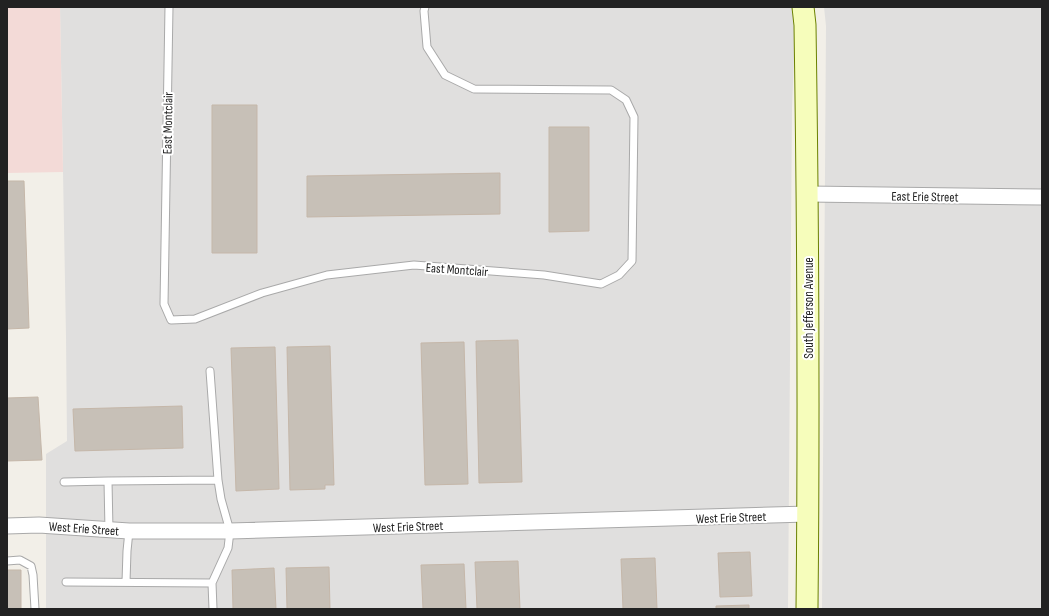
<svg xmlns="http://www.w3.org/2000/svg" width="1049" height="616" viewBox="0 0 1049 616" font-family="'Sofia Sans Condensed',sans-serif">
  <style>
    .residential { fill: #e0dfde }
    .commercial { fill: #f3dad7 }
    .building { fill: #c7c0b7; stroke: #c5b7a9 }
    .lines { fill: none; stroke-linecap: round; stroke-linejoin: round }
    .lane-casing { stroke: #a9a9a9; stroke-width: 9 }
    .street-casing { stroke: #a9a9a9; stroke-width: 17 }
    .secondary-casing { stroke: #6b8100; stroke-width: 23 }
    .lane { stroke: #fff; stroke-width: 7 }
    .street { stroke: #fff; stroke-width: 15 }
    .secondary { stroke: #f6fdbb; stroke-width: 21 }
    .labels { text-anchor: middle; stroke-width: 4; stroke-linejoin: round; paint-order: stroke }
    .street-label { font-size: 13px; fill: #222; stroke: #fff }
  </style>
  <rect width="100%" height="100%" fill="#f2efe8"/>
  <path class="residential" d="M60,7H792L795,32L792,108L788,609H46V454L67,441L66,336Z
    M824,7H1042V609H822L826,26Z"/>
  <path class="commercial" d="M7,7H60L63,172L7,173Z"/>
  <path class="building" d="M212,105H257V253H212Z
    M549,127H589V231L549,232Z
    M500,173V214L307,217V176Z
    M7,181H24L29,328L7,329Z
    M518,340L522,482L479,483L476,341Z
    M464,342L468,484L425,485L421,343Z
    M330,346L334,485H325V489L290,490L287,347Z
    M275,347L279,489L236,491L231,348Z
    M38,397L42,460L7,461V398Z
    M182,406L183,448L75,451L73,409Z
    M750,552L752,596L720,597L718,553Z
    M655,558L657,609H623L621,559Z
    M518,561L520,609H477L475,562Z
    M464,564L466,609H423L421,565Z
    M329,567L330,609H287L286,568Z
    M274,568L276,609H233L232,570Z
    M7,570H21V609H7Z
    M749,605V609H716V606Z"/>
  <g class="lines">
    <g class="lane-casing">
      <path id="lane" d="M169,7L164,304L171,320L195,319L262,293L327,275L414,265L544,275L601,284L619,275L632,261L634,117L626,100L611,90L474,89L445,75L427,47L424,11L425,7
        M210,371L218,480L221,499L230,531L228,548L212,583L213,609
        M64,482L108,481
        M109,530L108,481L218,480
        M7,561L20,560L31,566L33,575L35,609
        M66,582L212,583
        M126,582L127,551L129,531"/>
    </g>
    <g class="street-casing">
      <path id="street" d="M808,194L1042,197
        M7,526L39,525L129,531H230L808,514"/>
    </g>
    <g class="secondary-casing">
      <path id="secondary" d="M803,7L805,25C808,220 809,414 807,609"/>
    </g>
    <use href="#lane" class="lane"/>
    <use href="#street" class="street"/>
    <use href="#secondary" class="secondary"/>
  </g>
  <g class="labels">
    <g class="street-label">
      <text transform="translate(167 123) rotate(-89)" y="5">East Montclair</text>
      <text transform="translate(925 196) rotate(1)" y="5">East Erie Street</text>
      <text transform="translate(457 269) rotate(4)" y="5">East Montclair</text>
      <text transform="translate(808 308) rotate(-90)" y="5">South Jefferson Avenue</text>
      <text transform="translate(731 517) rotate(-2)" y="5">West Erie Street</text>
      <text transform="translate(408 526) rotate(-2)" y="5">West Erie Street</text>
      <text transform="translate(84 528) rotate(4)" y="5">West Erie Street</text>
    </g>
  </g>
  <rect width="1049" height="616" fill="none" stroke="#222222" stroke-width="16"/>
</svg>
